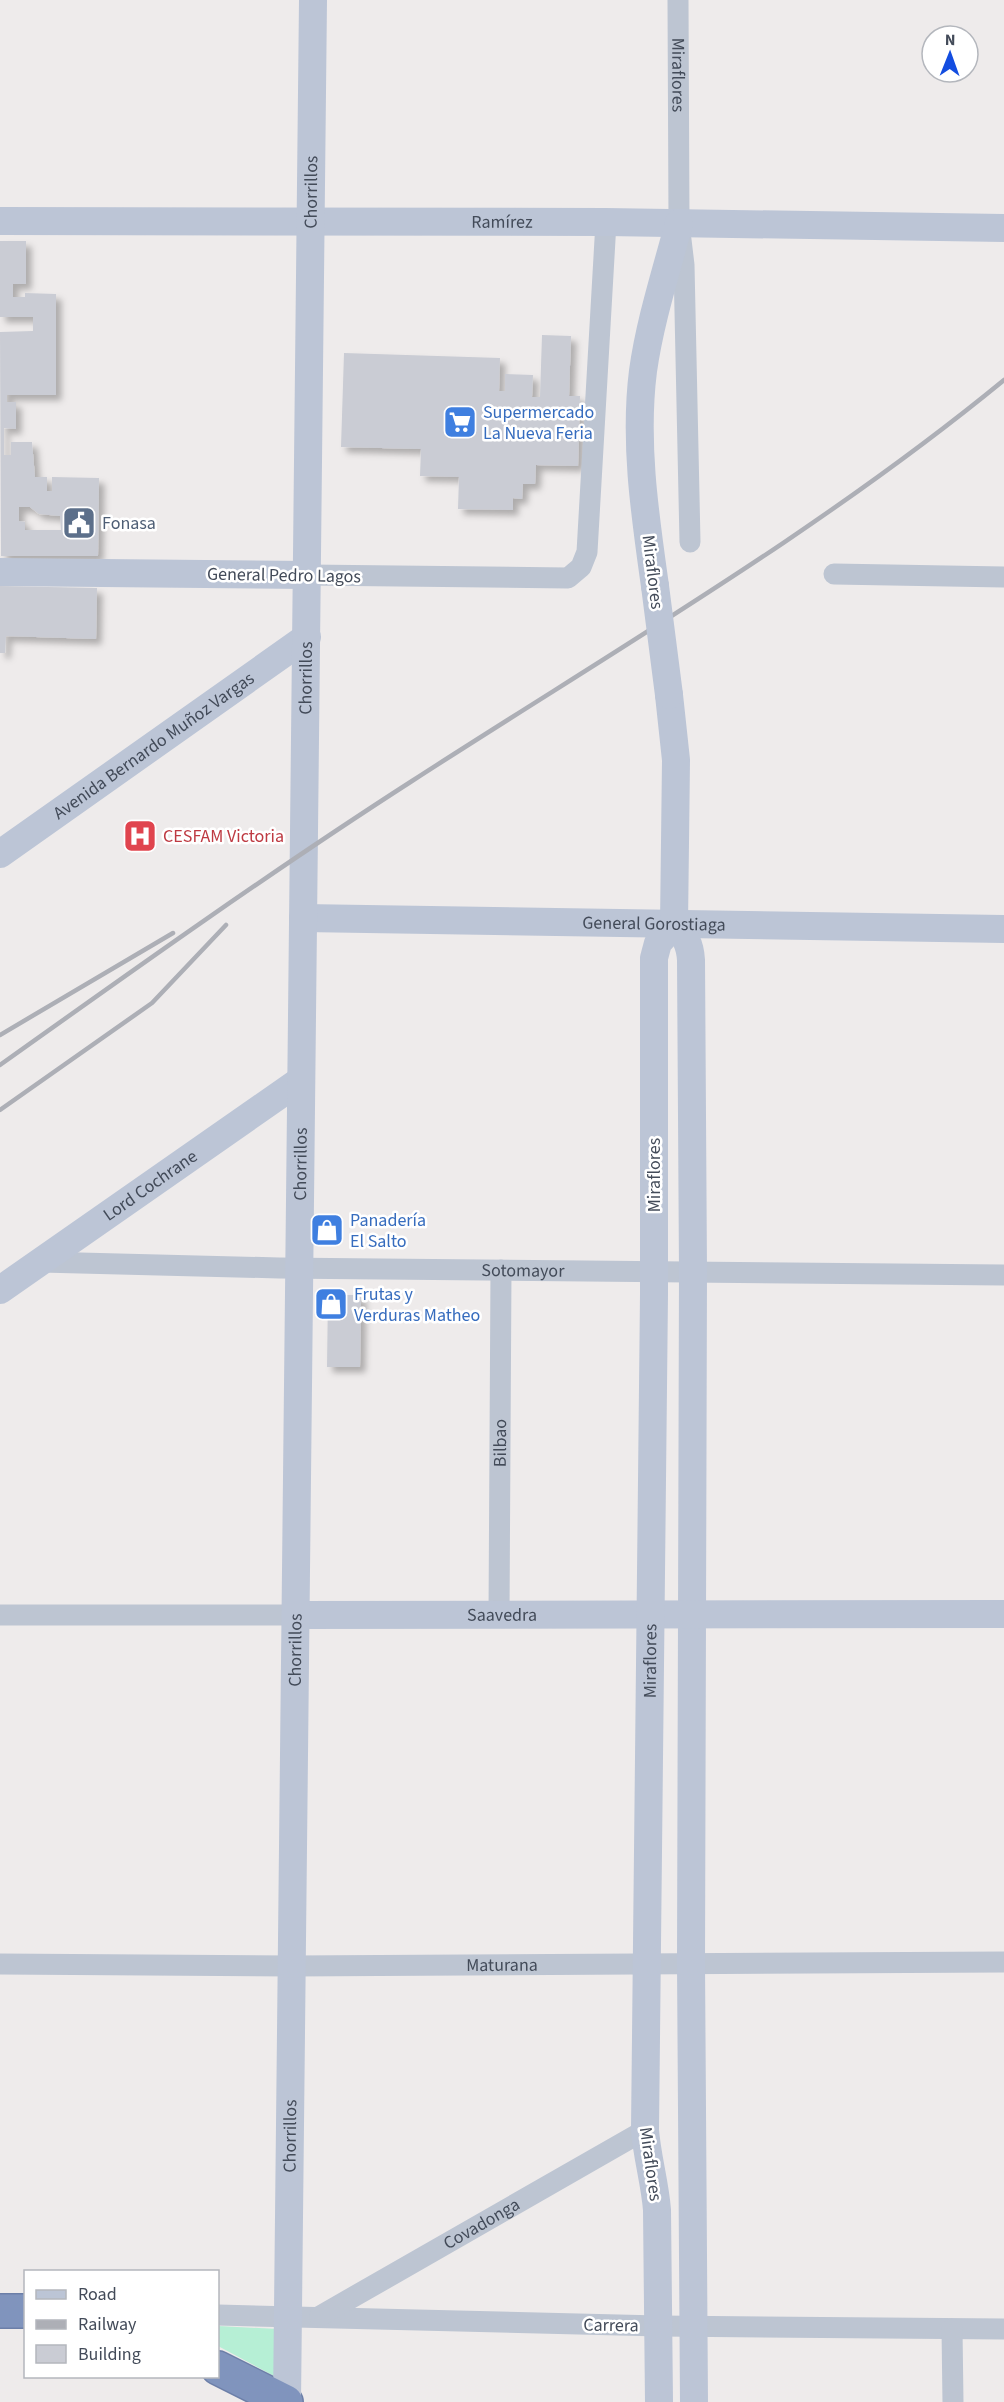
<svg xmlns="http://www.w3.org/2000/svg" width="1004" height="2402" viewBox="0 0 1004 2402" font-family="'Source Sans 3',sans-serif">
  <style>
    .green { fill: #b6efd5 }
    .building { fill: #caccd4; fill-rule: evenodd; filter: url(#shadow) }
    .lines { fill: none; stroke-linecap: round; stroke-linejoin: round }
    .highway-casing { stroke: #6c7fa8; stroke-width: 36 }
    .street { stroke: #bdc5d2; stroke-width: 21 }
    .secondary { stroke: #bcc5d6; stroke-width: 28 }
    .highway { stroke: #8094bd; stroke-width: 33 }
    .rail { stroke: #adafb6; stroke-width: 4.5 }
    .secondary-bridge { stroke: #bcc5d6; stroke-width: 28 }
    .labels { text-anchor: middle; stroke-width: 5; stroke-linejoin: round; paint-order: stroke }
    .street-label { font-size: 18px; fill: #434b59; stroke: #fff }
    .shop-label { font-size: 18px; fill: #366cbe; stroke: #fff; text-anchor: start }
    .service-label { font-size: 18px; fill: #4e5e75; stroke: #fff; text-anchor: start }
    .health-label { font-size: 18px; fill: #be3a42; stroke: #fff; text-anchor: start }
  </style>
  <defs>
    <filter id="shadow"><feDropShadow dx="5.5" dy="5.5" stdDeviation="3" flood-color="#0004"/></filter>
  </defs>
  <rect width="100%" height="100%" fill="#eeebeb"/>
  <path class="green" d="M218,2326L278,2329L276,2377L218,2346Z"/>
  <path class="building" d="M0,241H26V284H13V297H25V293L56,294V395H7V402H16V429L4,428V455H11V442H32L35,477H47V491H52V477L99,478L98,556H1L0,332L33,331V317H0ZM19,507H30L39,514L60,516L61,530H25V522L19,521Z
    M542,335L571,336L569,396H580L578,466L536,465L535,484H523L522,499L513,498V510L458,509L459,477L420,476L421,449L341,447L344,353L500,358L499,391H505V374L533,375L532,397H540Z
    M0,586L97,588L96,639L6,636L5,653H0Z
    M328,1295H361L360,1367H327Z"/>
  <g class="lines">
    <g class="highway-casing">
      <path id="highway" d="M0,2311H26
        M218,2368L286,2402"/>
    </g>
    <g class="street">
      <path id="s1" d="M678,0L679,223L684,265L690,542"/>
      <path d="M834,574L1004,577"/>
      <path d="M308,575L568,578L581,567L587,552L606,222"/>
      <path id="s2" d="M41,1262L279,1268L1004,1275"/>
      <path d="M0,1615H296"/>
      <path id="s3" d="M499,1615L501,1270"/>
      <path id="s4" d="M0,1964L292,1966L1004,1962"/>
      <path d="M218,2315L659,2326L1004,2329"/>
      <path id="s5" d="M320,2316L645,2130"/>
      <path d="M952,2329L953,2402"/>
    </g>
    <g class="secondary">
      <path id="s6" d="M0,221L606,222L1004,228"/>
      <path d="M0,572L308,575"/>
      <path d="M655,586C645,515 634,442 643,371C650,321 666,272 679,223"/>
      <path id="s7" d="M0,854L307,637"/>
      <path id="s8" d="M303,918L1004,929"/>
      <path d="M674,925C685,935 690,944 691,960L693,1272L691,1964L694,2402"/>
      <path id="s9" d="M0,1290L301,1080"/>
      <path id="s10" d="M296,1615L1004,1614"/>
      <path id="s11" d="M287,2402L313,0"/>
      <path id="s12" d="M659,2402L657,2210C655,2183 647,2157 645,2130L654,1294V958L658,943L674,925L676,760L669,695"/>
    </g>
    <use href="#highway" class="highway"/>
    <path class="rail" d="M0,1035L173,933
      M0,1065C136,968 272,871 412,781C613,651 819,532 1004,380
      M0,1110L152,1003L226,925"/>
    <path class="secondary-bridge" d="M655,586L669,695"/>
  </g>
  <defs>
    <g id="supermarket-square" transform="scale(1.725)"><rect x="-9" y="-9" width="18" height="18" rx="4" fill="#3f7fe0" stroke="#fff"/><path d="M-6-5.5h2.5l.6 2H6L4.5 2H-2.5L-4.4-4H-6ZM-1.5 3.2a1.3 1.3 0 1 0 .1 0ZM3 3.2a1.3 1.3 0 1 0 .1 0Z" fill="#fff"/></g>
    <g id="civic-square" transform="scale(1.725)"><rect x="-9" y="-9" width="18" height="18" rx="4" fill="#5c6f8a" stroke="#fff"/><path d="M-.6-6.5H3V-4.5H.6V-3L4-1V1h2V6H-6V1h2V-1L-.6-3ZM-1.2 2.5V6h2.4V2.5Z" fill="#fff"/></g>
    <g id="hospital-square" transform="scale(1.725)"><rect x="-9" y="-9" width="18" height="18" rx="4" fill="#e0444e" stroke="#fff"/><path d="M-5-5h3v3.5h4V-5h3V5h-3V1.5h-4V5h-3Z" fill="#fff"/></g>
    <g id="shop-square" transform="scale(1.725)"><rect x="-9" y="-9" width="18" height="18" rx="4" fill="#3f7fe0" stroke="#fff"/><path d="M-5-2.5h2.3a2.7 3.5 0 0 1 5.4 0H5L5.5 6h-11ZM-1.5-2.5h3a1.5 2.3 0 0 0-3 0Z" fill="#fff"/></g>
  </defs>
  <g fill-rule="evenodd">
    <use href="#supermarket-square" x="460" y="422"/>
    <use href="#civic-square" x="79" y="523"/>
    <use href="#hospital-square" x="140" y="836"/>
    <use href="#shop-square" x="327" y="1230"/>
    <use href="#shop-square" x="331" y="1304"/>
  </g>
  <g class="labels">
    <g class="street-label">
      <text dy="6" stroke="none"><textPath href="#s1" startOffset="75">Miraflores</textPath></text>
      <text dy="6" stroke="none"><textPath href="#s11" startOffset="2210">Chorrillos</textPath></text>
      <text dy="6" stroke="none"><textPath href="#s6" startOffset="502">Ramírez</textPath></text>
      <text transform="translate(653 572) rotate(83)" y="6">Miraflores</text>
      <text transform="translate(284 575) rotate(1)" y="6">General Pedro Lagos</text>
      <text dy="6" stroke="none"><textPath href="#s11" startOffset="1724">Chorrillos</textPath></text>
      <text dy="6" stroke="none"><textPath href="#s7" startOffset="188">Avenida Bernardo Muñoz Vargas</textPath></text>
      <text dy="6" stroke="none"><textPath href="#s8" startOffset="351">General Gorostiaga</textPath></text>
      <text dy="6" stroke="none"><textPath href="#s11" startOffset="1238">Chorrillos</textPath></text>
      <text transform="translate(654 1175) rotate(-90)" y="6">Miraflores</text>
      <text dy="6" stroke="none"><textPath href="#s9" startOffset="183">Lord Cochrane</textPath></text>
      <text dy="6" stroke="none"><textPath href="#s2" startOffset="482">Sotomayor</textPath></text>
      <text dy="6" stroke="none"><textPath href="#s3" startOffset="172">Bilbao</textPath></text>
      <text dy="6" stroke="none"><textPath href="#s10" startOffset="206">Saavedra</textPath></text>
      <text dy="6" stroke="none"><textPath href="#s11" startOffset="752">Chorrillos</textPath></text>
      <text dy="6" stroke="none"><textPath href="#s12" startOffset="742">Miraflores</textPath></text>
      <text dy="6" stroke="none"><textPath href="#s4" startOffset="502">Maturana</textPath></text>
      <text dy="6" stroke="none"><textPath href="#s11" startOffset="266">Chorrillos</textPath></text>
      <text transform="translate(651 2164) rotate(82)" y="6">Miraflores</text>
      <text dy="6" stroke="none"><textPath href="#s5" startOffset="186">Covadonga</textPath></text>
      <text transform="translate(611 2325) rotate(1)" y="6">Carrera</text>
    </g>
    <g class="shop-label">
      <text x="483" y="418">Supermercado<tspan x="483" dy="21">La Nueva Feria</tspan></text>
      <text x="350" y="1226">Panadería<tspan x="350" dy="21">El Salto</tspan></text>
      <text x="354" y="1300">Frutas y<tspan x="354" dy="21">Verduras Matheo</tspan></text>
    </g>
    <g class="service-label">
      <text x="102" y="529">Fonasa</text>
    </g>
    <g class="health-label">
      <text x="163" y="842">CESFAM Victoria</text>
    </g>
  </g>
  <rect x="24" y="2270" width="195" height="108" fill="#ffffff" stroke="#b4b7bd" stroke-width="1.5"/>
  <rect x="36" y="2290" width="30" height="9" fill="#bcc5d6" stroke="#b4b7bd" stroke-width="1.5"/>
  <text x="78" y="2300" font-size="18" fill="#434b59">Road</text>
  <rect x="36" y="2320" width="30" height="9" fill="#adafb6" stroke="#b4b7bd" stroke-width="1.5"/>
  <text x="78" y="2330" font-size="18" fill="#434b59">Railway</text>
  <rect x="36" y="2345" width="30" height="18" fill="#caccd4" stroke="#b4b7bd" stroke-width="1.5"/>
  <text x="78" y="2360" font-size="18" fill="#434b59">Building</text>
  <g transform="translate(950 54) rotate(1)"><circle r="28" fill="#ffffff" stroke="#b4b7bd" stroke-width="1.5"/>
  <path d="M0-4.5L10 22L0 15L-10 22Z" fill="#134de0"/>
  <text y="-9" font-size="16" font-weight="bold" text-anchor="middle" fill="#434b59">N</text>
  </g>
</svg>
